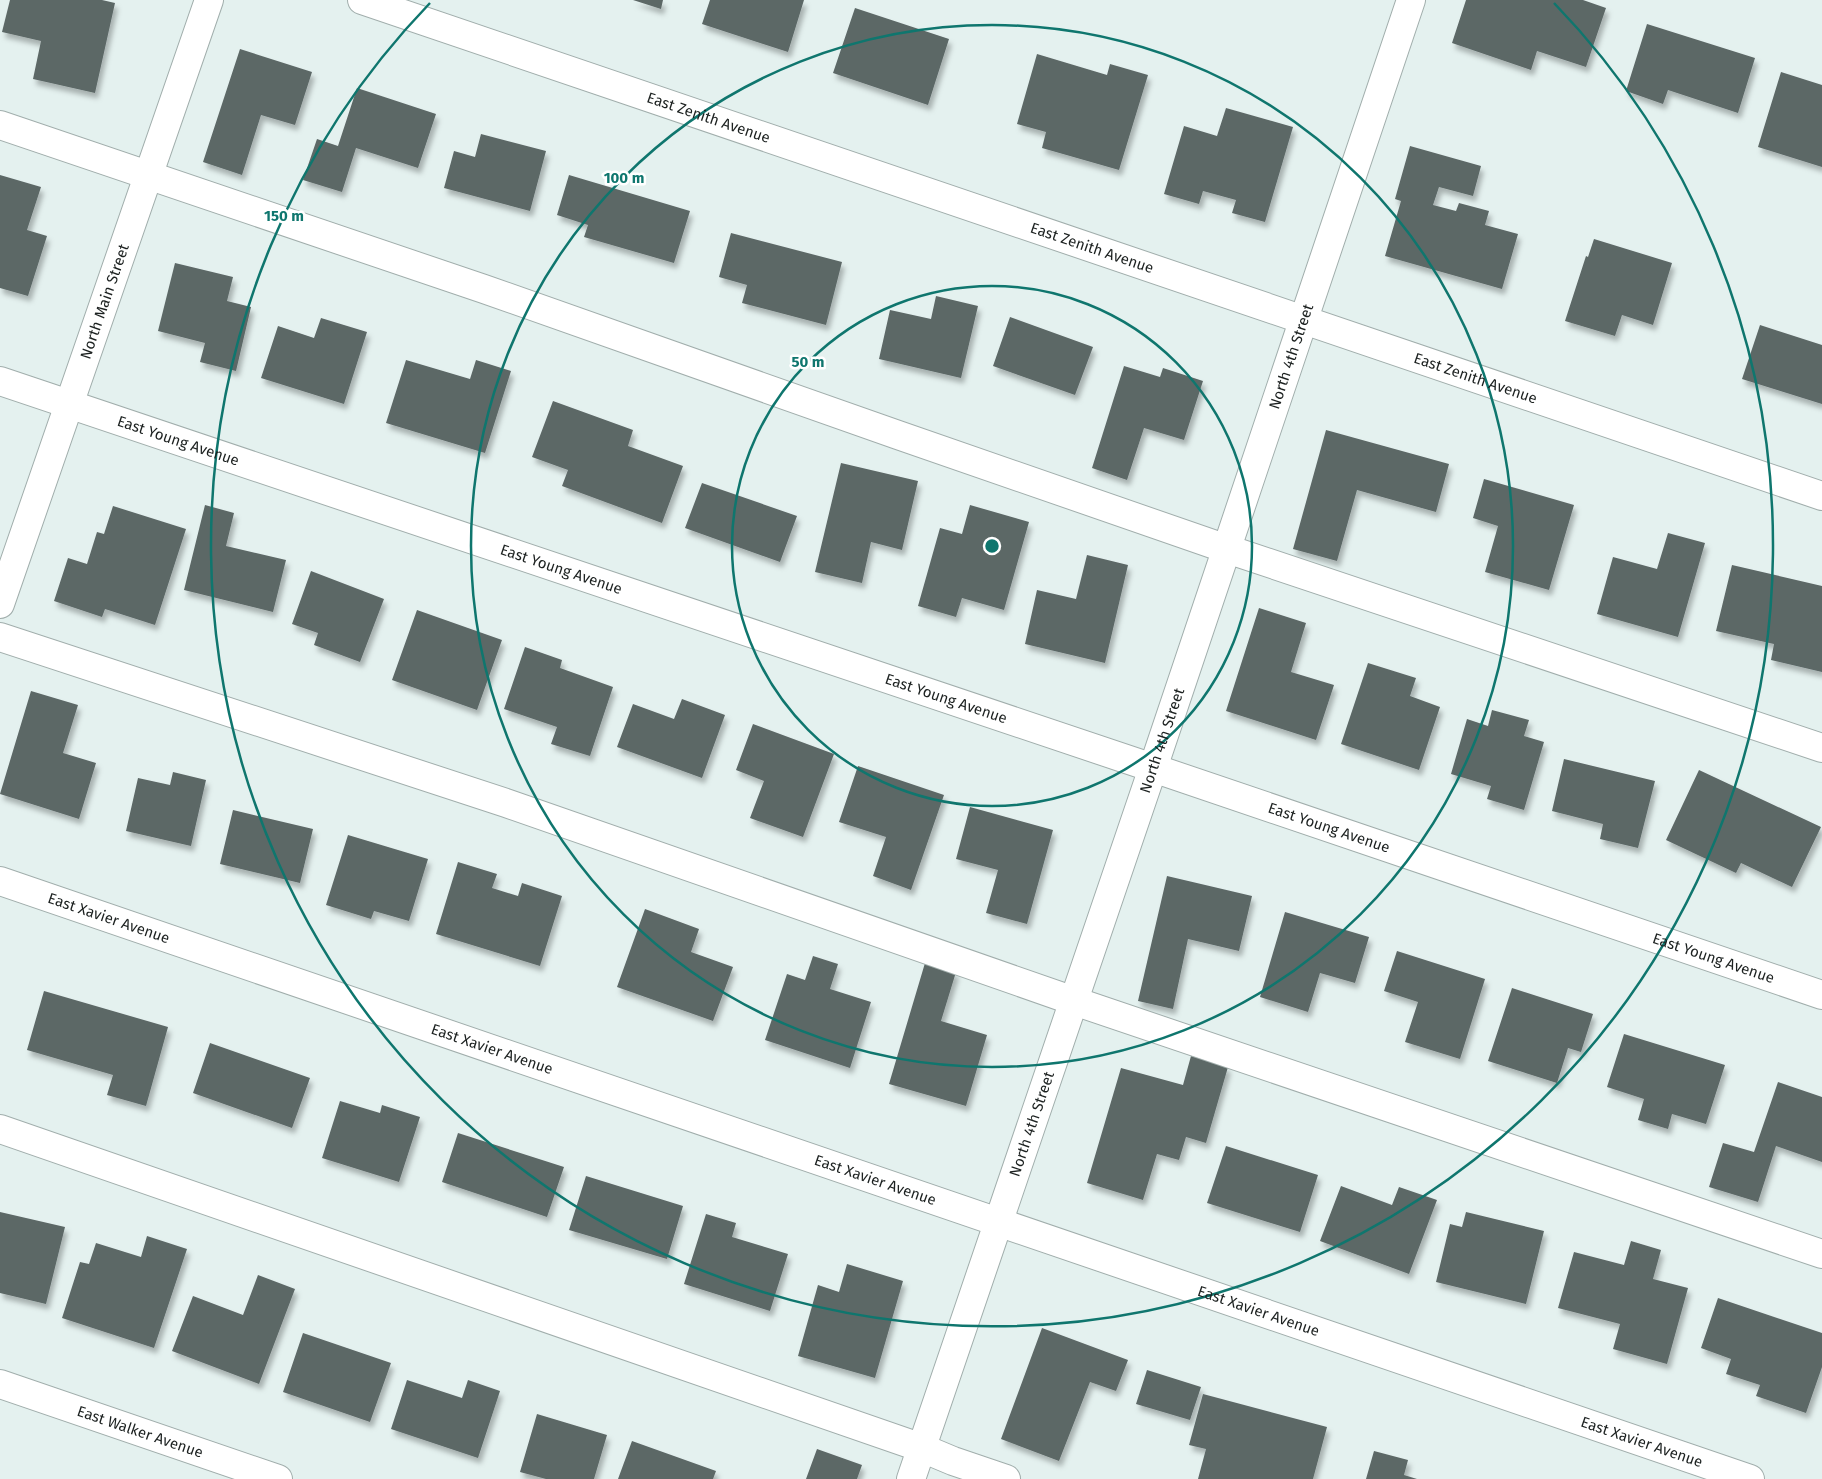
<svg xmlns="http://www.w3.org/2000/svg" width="1822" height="1479" viewBox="0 0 1822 1479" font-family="'Fira Sans',sans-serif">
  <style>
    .building { fill: #5c6766; filter: url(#shadow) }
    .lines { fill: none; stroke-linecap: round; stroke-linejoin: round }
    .minor-casing { stroke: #a1aeac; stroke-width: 30 }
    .minor { stroke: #fff; stroke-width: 28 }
    .ring { fill: none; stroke: #0f766e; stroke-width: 2.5 }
    .labels { text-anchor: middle; stroke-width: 5; stroke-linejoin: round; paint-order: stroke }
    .street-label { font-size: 15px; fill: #1c2120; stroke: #fff }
    .centre { fill: #0f766e; stroke: #fff; stroke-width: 2.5 }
    .ring-label { font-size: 15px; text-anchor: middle; font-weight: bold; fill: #0f766e; stroke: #fff; stroke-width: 5; stroke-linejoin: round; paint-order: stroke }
  </style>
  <defs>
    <filter id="shadow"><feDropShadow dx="3" dy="5.5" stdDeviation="2.5" flood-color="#0004"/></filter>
  </defs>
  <rect width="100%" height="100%" fill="#e4f1ef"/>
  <path class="building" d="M10,0H102L115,3L95,93L33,79L41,41L2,32Z
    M633,0H663L661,9Z
    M710,0H804L788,52L702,24Z
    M1466,0H1583L1606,8L1586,67L1537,51L1531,70L1452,43Z
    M855,8L949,39L928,105L833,73Z
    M1647,24L1755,58L1738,113L1668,90L1663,104L1626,91Z
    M240,49L312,72L295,125L261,115L242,175L203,162Z
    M1037,54L1107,75L1110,64L1148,75L1119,170L1042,148L1046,132L1017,124Z
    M1781,72L1822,85V167L1758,147Z
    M357,88L436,114L418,168L356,148L342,192L303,180L317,139L338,146Z
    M1226,108L1293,127L1265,222L1232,213L1236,200L1203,191L1199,204L1164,194L1184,126L1217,136Z
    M481,134L546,151L530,211L444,188L454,151L475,157Z
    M1410,146L1481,166L1473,196L1439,187L1433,205L1456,211L1459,203L1489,211L1485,225L1518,234L1502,289L1385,256L1401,201L1395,199Z
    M0,175L41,187L27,230L47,236L28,296L0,288Z
    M569,175L690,211L674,263L584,237L588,225L557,215Z
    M731,233L842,262L826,325L742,303L747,285L719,277Z
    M1594,239L1672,263L1653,325L1622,315L1615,336L1565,321L1586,256L1588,257Z
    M175,263L233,277L227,301L251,307L236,371L200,362L205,343L158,331Z
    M936,296L978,306L961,378L879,359L890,310L931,319Z
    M1010,317L1093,347L1075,395L993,366Z
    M321,318L367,332L344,404L261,378L278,326L314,338Z
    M1760,325L1822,345V404L1742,379Z
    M406,360L470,379L476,360L511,371L485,453L386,423Z
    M1124,366L1160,377L1163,368L1203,381L1184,440L1144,428L1127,480L1092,468Z
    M553,401L633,430L628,446L683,466L662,523L562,486L568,470L532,457Z
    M1326,430L1449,464L1436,512L1357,490L1337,561L1293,549Z
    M841,463L918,481L902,550L871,542L862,583L815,572Z
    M1484,479L1574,505L1549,590L1485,572L1498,526L1473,518Z
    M702,483L797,516L780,562L685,528Z
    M205,505L234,513L226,546L286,560L273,612L184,590Z
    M970,505L1029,522L1004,610L962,598L956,617L918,606L940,528L962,534Z
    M113,506L186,529L155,625L105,609L102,617L54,601L68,558L87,564L97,532L104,534Z
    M1668,533L1705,543L1678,637L1597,614L1613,557L1657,569Z
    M1087,555L1128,565L1105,663L1025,644L1037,590L1076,599Z
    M1732,565L1822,586V672L1771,660L1774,644L1716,631Z
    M311,571L384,599L360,662L314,645L318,633L292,624Z
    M1259,608L1306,623L1291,672L1334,685L1316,740L1226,711Z
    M417,610L502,640L477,710L392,680Z
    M525,647L562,660L560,668L613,687L590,756L551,744L557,727L504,709Z
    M1368,663L1416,678L1410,696L1440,707L1419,770L1341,744Z
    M31,691L78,705L63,753L96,763L79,819L0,794Z
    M682,699L725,715L702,778L617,747L633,704L674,719Z
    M1492,710L1529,720L1524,736L1544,742L1524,810L1487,799L1491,786L1451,774L1467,719L1488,726Z
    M753,724L834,754L803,837L750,818L764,781L736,770Z
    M1564,759L1655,781L1638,848L1600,839L1603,824L1552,811Z
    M858,766L944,795L911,890L873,876L886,837L839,822Z
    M1699,770L1821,827L1792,887L1741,863L1736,873L1666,840Z
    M173,772L206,780L191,846L126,831L138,778L170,785Z
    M970,807L1053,830L1027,924L986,913L998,870L956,859Z
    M233,810L313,829L300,883L220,864Z
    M348,835L428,859L409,921L374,911L371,919L326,905Z
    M458,862L497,874L492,888L518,896L522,883L562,896L540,966L436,934Z
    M1167,876L1252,896L1239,951L1188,939L1173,1009L1138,1001Z
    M645,909L699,929L691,952L733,967L713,1021L617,987Z
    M1285,912L1369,937L1355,983L1320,973L1308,1012L1260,997Z
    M1397,951L1485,979L1460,1059L1405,1042L1418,1002L1384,991Z
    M813,956L838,964L830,989L871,1002L850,1068L765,1040L787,974L805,980Z
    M925,963L956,972L941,1021L987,1035L966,1106L889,1084Z
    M1512,988L1593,1014L1581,1052L1568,1048L1557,1083L1488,1061Z
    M44,991L168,1027L146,1106L107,1095L113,1075L27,1050Z
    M1624,1034L1725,1065L1706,1124L1672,1114L1668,1129L1638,1120L1644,1099L1607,1087Z
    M210,1043L310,1078L292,1128L193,1093Z
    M1191,1056L1228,1067L1206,1143L1186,1137L1179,1160L1157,1154L1143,1200L1087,1183L1121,1068L1183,1085Z
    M1778,1082L1822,1097V1162L1776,1146L1758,1202L1709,1187L1723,1143L1754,1152Z
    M340,1101L380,1113L382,1105L420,1117L399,1182L322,1158Z
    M458,1133L564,1167L547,1217L442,1182Z
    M1226,1146L1318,1175L1300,1232L1207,1203Z
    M586,1176L683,1206L667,1259L569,1230Z
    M1341,1186L1392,1205L1399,1187L1437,1200L1409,1274L1320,1241Z
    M0,1212L65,1227L46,1304L0,1293Z
    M1466,1212L1544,1231L1526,1304L1436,1282L1450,1224L1462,1227Z
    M706,1214L736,1223L732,1237L788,1254L770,1311L684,1284Z
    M147,1236L187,1249L154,1348L62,1318L80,1262L89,1264L96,1243L141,1257Z
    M1631,1241L1661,1250L1653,1279L1688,1288L1667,1364L1613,1349L1620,1324L1558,1308L1574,1252L1624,1265Z
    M847,1264L903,1281L875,1378L798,1356L818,1285L839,1292Z
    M258,1275L295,1289L259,1384L172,1351L193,1296L243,1315Z
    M1718,1298L1822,1333V1367L1806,1413L1756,1396L1760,1385L1726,1374L1731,1359L1701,1348Z
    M1042,1328L1128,1360L1116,1391L1090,1382L1059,1461L1001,1439Z
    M303,1333L391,1363L370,1422L283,1392Z
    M1147,1370L1201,1387L1190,1420L1136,1404Z
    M407,1380L462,1398L468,1380L500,1391L478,1458L391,1429Z
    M1203,1394L1327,1427L1313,1479H1198L1206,1449L1189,1445Z
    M537,1414L607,1435L594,1479H546L520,1472Z
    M632,1441L716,1471L713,1479H618Z
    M817,1449L862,1465L857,1479H806Z
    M1374,1451L1408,1460L1404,1475L1417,1479H1366Z"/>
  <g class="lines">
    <g class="minor-casing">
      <g id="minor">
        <path id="s1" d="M362,0L1822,496"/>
        <path d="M0,125L484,289L898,435L1227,549L1822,748"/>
        <path id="s2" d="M0,381L1153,768L1822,995"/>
        <path id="s3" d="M0,604L209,0"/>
        <path d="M0,637L506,803L1074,1001L1822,1254"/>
        <path id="s4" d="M0,881L1750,1479"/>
        <path d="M0,1129L922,1448L953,1461L1006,1479"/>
        <path id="s5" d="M0,1384L278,1479"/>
        <path id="s6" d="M911,1479L1153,768L1411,0"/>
      </g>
    </g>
    <use href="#minor" class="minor"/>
  </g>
  <g class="ring">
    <circle cx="992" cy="546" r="260"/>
    <circle cx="992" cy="546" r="521"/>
    <path d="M1554 3A781 781 0 1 1 430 3"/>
  </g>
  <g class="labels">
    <g class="street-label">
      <text dy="5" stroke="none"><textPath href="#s1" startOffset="366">East Zenith Avenue</textPath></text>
      <text dy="5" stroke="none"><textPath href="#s1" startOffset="771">East Zenith Avenue</textPath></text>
      <text dy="5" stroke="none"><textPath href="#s3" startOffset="320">North Main Street</textPath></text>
      <text dy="5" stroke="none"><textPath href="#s6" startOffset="1185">North 4th Street</textPath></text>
      <text dy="5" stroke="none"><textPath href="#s1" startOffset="1176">East Zenith Avenue</textPath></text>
      <text dy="5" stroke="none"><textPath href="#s2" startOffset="188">East Young Avenue</textPath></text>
      <text dy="5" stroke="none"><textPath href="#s2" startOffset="592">East Young Avenue</textPath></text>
      <text dy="5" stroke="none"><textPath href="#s2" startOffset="998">East Young Avenue</textPath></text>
      <text dy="5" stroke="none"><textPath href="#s6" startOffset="780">North 4th Street</textPath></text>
      <text dy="5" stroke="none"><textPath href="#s2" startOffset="1402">East Young Avenue</textPath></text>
      <text dy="5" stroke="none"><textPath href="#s4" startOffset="115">East Xavier Avenue</textPath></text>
      <text dy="5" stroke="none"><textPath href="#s2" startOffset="1808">East Young Avenue</textPath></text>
      <text dy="5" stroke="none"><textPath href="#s4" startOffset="520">East Xavier Avenue</textPath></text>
      <text dy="5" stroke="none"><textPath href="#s6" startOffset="375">North 4th Street</textPath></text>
      <text dy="5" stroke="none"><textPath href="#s4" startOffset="925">East Xavier Avenue</textPath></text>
      <text dy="5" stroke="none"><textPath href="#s4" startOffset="1330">East Xavier Avenue</textPath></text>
      <text dy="5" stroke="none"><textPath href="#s5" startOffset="148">East Walker Avenue</textPath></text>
      <text dy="5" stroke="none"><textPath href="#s4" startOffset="1735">East Xavier Avenue</textPath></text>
    </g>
  </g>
  <circle cx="992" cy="546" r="8" class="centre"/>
  <g class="ring-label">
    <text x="624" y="183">100 m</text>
    <text x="284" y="221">150 m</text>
    <text x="808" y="367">50 m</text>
  </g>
</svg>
